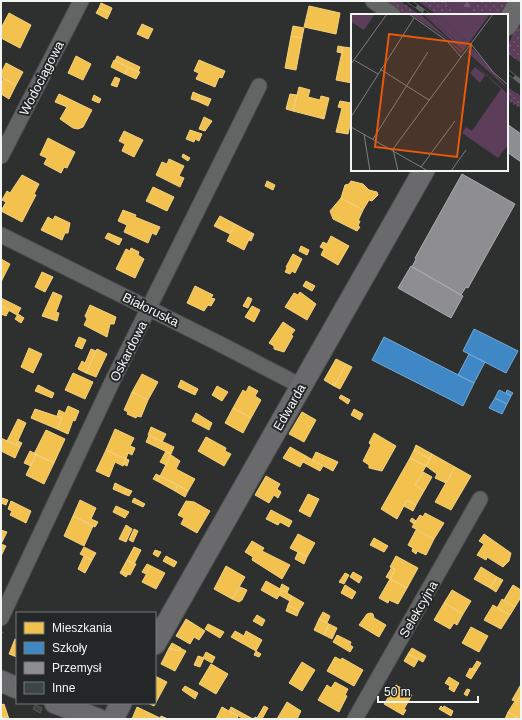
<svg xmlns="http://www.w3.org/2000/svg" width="522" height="720" viewBox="0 0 522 720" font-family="Helvetica,sans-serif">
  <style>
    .grass { fill: url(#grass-dots) }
    .forest { fill: url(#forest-firs) }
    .homes { fill: #f2c14e; stroke: #f2d180 }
    .schools { fill: #3f88c5; stroke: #75a9d3 }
    .industry { fill: #8d8d92; stroke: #acacb0 }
    .building { fill: #3c4646; stroke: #585a5a }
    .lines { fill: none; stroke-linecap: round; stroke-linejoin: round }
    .street-casing { stroke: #4b4d4d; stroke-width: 17 }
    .secondary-casing { stroke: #4b4d4d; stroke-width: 23 }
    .path { stroke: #656767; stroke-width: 2.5; stroke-dasharray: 1 3; stroke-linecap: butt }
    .street { stroke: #636565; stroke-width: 15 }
    .secondary { stroke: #6a6a6c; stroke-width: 21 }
    .rail-casing { stroke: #646666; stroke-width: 4.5 }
    .rail { stroke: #232727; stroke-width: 3; stroke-dasharray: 9; stroke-linecap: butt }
    .labels { text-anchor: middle; stroke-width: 4; stroke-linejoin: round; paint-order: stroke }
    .street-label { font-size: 13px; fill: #f3f5f5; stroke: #232727 }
    .inset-road { fill: none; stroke: #7d7f7f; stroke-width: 1 }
    .view { fill: #e8590c; fill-opacity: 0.15; stroke: #e8590c; stroke-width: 2 }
    .inset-edge { fill: none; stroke: #f3f5f5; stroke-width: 2 }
  </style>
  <defs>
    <pattern id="grass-dots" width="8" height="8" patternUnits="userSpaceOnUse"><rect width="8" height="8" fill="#5c3e5a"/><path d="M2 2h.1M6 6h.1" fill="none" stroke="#745a72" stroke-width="1.8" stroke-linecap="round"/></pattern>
    <pattern id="forest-firs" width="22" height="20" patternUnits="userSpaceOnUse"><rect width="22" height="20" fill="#5c3e5a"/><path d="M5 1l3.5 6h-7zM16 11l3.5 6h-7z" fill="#745a72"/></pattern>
  </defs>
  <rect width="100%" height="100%" fill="#2e3030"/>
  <path class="grass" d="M385,1H400L420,15H405Z
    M418,1H441L459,12L467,14L478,1H507L499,15H437Z
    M521,26V63L507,53C507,44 514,31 521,26Z
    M507,87L521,96V108L507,99Z"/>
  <path class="forest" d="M441,1H478L467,14L459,12Z"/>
  <path class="homes" d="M101,3L112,8L110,13L99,8Z
    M309,6L340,13L336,34L304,27Z
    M99,8L110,13L107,19L96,13Z
    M9,13L31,25L20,48L1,38V28Z
    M142,24L153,29L148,39L137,34Z
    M293,26L304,28L302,38L291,36Z
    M291,36L302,38L296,70L285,68Z
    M338,46L343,47L342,53L337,52Z
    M343,47L352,48V83L336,80Z
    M76,56L91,64L83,80L68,73Z
    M117,56L140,67L138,72L115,61Z
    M114,60L128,67L125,74L111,67Z
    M199,60L225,71L222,78L219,77L215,87L196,79L199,73L194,71Z
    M6,63L23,72L16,85L1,77V73Z
    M128,67L140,72L136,79L125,74Z
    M115,77L120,79L117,87L111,85Z
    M3,78L16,85L9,99L1,94Z
    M299,87L310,90L308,97L320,100L321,96L329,98L324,119L293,111Z
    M193,92L200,95L197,101L191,99Z
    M59,94L92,110L83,127L78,129L73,128L60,119L67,107L55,102Z
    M290,94L297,95L293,111L286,109Z
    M94,95L101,99L99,103L92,100Z
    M200,95L211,99L208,106L197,101Z
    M352,100V116L348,134L336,132L342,108L338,107L340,101L351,103Z
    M204,117L212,121L205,131L199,129Z
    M190,130L202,134L199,141L195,139L194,142L186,139Z
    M124,131L143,140L134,157L122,151L125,144L119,141Z
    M48,138L75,152L67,168L64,167L61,173L44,164L47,158L40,155Z
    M183,154L190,158L188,161L182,157Z
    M169,159L184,166L179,176L184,178L180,187L156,175L162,162L167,164Z
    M22,175L39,184L34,194L36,195L22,222L1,211L6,202L2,200L7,191L10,193Z
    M267,181L275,185L273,190L265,186Z
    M351,181L363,184L369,190L377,192L378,195L372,201L369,200L363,210L341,198L345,185L349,184Z
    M153,187L174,197L167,211L146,201Z
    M341,198L363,210L358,221H360L358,226L360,227L357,231L333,219L330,211Z
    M123,210L136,215L135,217L160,227L156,235L152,233L148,243L124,232L127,225L118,221Z
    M55,216L70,223L68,233H65L62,240L41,230L48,217L53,220Z
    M220,216L235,224L230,234L214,226Z
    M235,224L252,233L244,250L227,241Z
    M108,233L122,239L119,245L105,238Z
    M252,233L254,234L251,241L249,240Z
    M331,236L349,246L338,265L321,255L324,249L320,247L323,242L327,244Z
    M301,246L309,250L307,255L299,251Z
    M131,248L139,252L138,255L144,259L135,278L116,269L126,249L130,251Z
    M293,254L302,259L295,273L292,271L290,274L285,272L287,268L286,267Z
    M1,259L10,264L1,282Z
    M42,272L53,277L45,292L35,287Z
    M306,281L315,286L312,291L303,286Z
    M195,286L213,295L211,298L215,299L211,306L208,305L204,311L187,303Z
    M53,292L62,296L56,312L59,313L57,321L42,316Z
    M300,292L316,304L307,320L285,307L294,293L298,295Z
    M248,297L252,299L248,308L243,306Z
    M1,298L21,308L17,315L1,306Z
    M90,305L116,317L114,324H110L107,337L84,325L87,319L85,316Z
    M1,306L9,310L6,316L1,314Z
    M252,306L260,310L254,322L245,317Z
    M18,314L24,318L21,323L15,319Z
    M283,322L295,330L291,335L293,336L284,352L274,349V346L269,343Z
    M79,337L86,340L82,349L75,346Z
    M29,348L42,354L33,373L21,367Z
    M91,349L96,351L86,373L78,369L82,361L85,363Z
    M97,349L107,354L96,377L86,373Z
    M336,359L346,364L334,386L324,380Z
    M346,364L352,367L340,389L334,386Z
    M73,373L93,382L85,399L65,390Z
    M142,374L158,382L148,400L132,392Z
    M181,380L198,389L195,395L178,387Z
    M38,385L54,393L52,398L35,391Z
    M217,386L228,392L222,401L212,395Z
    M249,386L258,391L255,396L261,400L251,418L233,408L243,390L246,392Z
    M132,392L148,400L141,417L137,416L136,418L127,414L128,412L124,410Z
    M341,395L350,400L348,404L339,398Z
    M68,406L79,411L75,421L73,420L68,434L57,429L62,418L57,416L59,410L65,413Z
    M233,408L251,418L243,433L225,423Z
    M35,409L62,418L57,429L31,418Z
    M354,409L363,414L360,420L351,415Z
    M302,412L316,420L304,442L289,434Z
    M196,413L212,423L209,430L192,421Z
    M18,419L26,423L16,445L7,441Z
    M151,427L166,434L162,442L148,435Z
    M115,429L134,438L130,446L135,448L132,455L128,453L126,459L106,450Z
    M46,430L65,439L54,463L34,454Z
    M374,433L396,446L382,471L369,468V465L363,461L371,445L369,443Z
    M149,435L174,447L171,454L146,442Z
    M206,437L226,448L225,451L231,454L224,466L198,451Z
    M1,438L20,447L15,458L1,451Z
    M18,441L22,443L20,447L16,445Z
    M416,445L432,454L430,459L414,450Z
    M290,447L306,456L300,467L283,458Z
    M106,450L126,459L123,466L115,462L109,477L96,471Z
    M414,450L430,459L426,466L410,458Z
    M30,451L36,454L31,466L24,463Z
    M166,451L171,454L166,465L160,462Z
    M316,452L338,462L333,471L312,460Z
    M36,454L54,463L44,484L26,475Z
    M432,454L455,467L446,483L435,478L437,474L426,466Z
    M171,455L180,461L176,469L195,479L188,491L160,476Z
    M306,456L323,466L320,471L303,462Z
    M410,458L426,466L415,485L424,491L416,505L407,500L397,519L381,509Z
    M126,459L129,460L127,466L123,464Z
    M455,467L471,476L451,510L435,502Z
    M423,472L432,477L424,491L415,485Z
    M156,474L160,476L157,481L153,479Z
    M160,476L178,485L175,491L157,481Z
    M266,476L280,484L277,489L281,492L278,498L274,495L269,503L255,495Z
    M115,483L127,489L124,494L113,489Z
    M178,485L188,491L185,497L175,491Z
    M127,489L132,491L129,496L124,494Z
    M308,494L319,499L310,517L299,511Z
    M2,498L8,500L6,505L1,503Z
    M134,498L145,504L143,507L132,502Z
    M80,500L96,508L91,519L98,522L95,527L73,516Z
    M407,500L416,505L413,511L404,506Z
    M11,501L31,511L26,523L10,515L12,511L8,509Z
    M186,501L194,502L210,511L197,533L181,524L184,518L178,515Z
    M116,506L129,512L125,518L113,512Z
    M271,510L292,521L289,527L280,522L278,525L266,519Z
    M425,513L444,523L434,539L412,527L420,515L423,517Z
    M73,516L93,526L84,546L64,536Z
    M412,518L416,521L414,524L410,521Z
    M126,525L132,529L126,542L119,539Z
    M134,529L138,531L133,542L129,540Z
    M1,530L7,532L1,544Z
    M416,530L434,539L426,555L417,551L416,554L412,551L413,548L408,545Z
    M298,534L315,543L307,557L290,548Z
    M484,534L511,553L509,561L503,567L487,557L486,560L477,555L484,544L479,541Z
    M374,538L388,546L384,552L370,545Z
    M252,541L264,548L262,551L290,565L282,579L252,560L253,557L245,552Z
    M1,544L6,546L1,556Z
    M84,547L96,553L92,560L80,554Z
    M134,547L141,550L134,564L127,560Z
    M155,550L161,552L158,557L153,554Z
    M298,552L307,557L304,564L295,559Z
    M84,556L92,560L85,573L78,569Z
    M166,556L177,562L174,567L163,561Z
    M396,556L418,568L407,588L390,579L395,569L390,567Z
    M127,560L136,564L130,575L121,571Z
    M147,564L151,566L146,574L142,572Z
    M151,566L165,573L156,589L142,582Z
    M226,566L245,577L232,599L214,589Z
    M392,567L395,569L390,579L386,577Z
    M481,567L497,577L490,588L474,579Z
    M121,571L128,574L126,577L120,573Z
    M353,572L362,577L359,583L350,577Z
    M345,573L349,575L344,584L339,582Z
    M497,577L503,580L496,592L490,588Z
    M390,579L407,588L398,604L389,600L388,603L379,598Z
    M266,581L282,590L277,599L261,590Z
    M282,584L289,588L287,593L280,589Z
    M345,585L356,592L352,599L341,593Z
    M513,585L521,590V597L515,607L504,600Z
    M240,587L247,590L242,600L239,602L232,599Z
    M282,590L292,596L290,601L279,595Z
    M452,590L471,601L463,614L444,603Z
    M292,596L304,603L299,611L288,605Z
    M502,599L515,607L510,615L497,608Z
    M444,603L463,614L457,625L454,623L450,629L434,620Z
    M288,605L299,611L297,616L286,611Z
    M493,605L510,615L501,629L484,620Z
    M323,612L330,616L327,623L319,619Z
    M371,613L373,614L374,618L386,625L379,637L359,625L367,614Z
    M257,615L265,620L262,626L253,621Z
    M186,619L205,631L199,640L194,637L190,644L176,636Z
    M319,619L329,624L324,635L314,630Z
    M208,624L224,632L220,638L205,629Z
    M329,624L337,628L332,639L324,635Z
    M471,627L488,636L479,652L462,643Z
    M235,631L244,636L246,631L262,640L256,651L231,637Z
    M337,635L351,642L350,645L353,647L350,652L333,642Z
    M15,639L17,640V657L9,654Z
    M172,643L181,648L179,651L169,648Z
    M169,648L179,651L180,648L186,651L175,671L161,664Z
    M412,648L426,656L423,662L408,654Z
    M256,651L261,654L259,657L254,655Z
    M206,652L215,657L212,663L203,658Z
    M408,654L418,660L414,667L404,661Z
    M198,656L204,658L200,667L194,665Z
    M335,657L341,660L342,658L363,670L354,686L327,671Z
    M477,661L481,663L476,671L472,669Z
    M302,662L315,670L302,691L289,683Z
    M211,664L228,674L216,694L199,684Z
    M470,668L476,671L471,679L466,676Z
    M155,676L167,682L154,706L148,703H155Z
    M449,677L459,683L454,692L449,689L450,686L445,683Z
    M335,682L348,689L345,695L347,696L339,712L318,700L327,685L331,688Z
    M396,685L412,695L404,709L406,710L403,715L384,704Z
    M185,686L198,693L195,699L182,690Z
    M520,686L521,694L517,702L512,700Z
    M467,689L470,690L467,696L464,694Z
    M521,694V719H520L508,712L515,701L517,702Z
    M287,702L301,711L297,719H277Z
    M4,704L8,716L1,718V705Z
    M264,706L268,708L262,719H254L255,717L257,718Z
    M441,706L443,708L444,706L453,711L451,716L439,709Z
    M137,707L160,718L161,716L168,719H132Z
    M222,707L238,716L237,719H216Z
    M231,707L253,719H244L229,711Z
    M508,712L520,719H505Z
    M8,716L9,719H1V718Z"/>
  <path class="schools" d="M474,329L518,351L506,373L463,351Z
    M384,337L474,383L463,406L372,360Z
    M469,354L485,362L474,383L458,375Z
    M499,390L511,396L507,404L495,398Z
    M507,390L513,393L511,396L506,393Z
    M495,398L507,404L502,414L489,408Z"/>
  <path class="industry" d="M507,124L521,134V162L507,152Z
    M462,174L515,204L468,288L466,287L461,295L412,267L416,259L415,258Z
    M411,266L463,296L451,318L398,288Z"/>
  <path class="building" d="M35,705L42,708L40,713L33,709Z"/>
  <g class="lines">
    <g class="street-casing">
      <path id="street" d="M373,1L393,15
        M1,156L81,1
        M1,235L220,344L301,386
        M1,618L112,382L259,86
        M355,719L480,499"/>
    </g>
    <g class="secondary-casing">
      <path id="secondary" d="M507,25L520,1
        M155,644L424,170
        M1,681L17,688
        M55,703L98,719
        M113,719L121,703"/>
    </g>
    <path class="path" d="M507,99L521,108
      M1,637L4,630"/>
    <use href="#street" class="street"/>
    <use href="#secondary" class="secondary"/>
    <g class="rail-casing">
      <path id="rail" d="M409,1L429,15
        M507,71L521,82"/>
    </g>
    <use href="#rail" class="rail"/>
  </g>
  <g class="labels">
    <g class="street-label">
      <text transform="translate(41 78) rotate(-63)" y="5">Wodociągowa</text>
      <text transform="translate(151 309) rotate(26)" y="5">Białoruska</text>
      <text transform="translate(128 351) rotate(-63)" y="5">Oskardowa</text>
      <text transform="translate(289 407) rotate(-60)" y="5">Edwarda</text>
      <text transform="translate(418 609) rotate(-60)" y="5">Selekcyjna</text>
    </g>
  </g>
  <g transform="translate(351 14)">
    <rect width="157" height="157" fill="#2e3030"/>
    <path d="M59,0H69L112,38L109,39L95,24ZM72,0H75L104,26L115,27L88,0H139L112,37ZM119,34L123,36L157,75L116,38ZM114,41L157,80V131L147,144L111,119L115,113L121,117L150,75ZM124,53L134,61L129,69L119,59Z" fill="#5c3e5a"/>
    <path d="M0,0H24L13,16L2,9L0,11ZM75,0H88L115,27L110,31Z" fill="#5c3e5a"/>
    <path class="inset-road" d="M58,0L96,27L110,43M120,30L142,58L157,71M3,46L27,60M0,50L36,0M29,55L78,86M0,103L63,4M0,113L77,157M13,120L19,157M22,125L77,38M42,135L142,0M42,135L47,157M70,153L104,107M100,157L115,136"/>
    <path class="view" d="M38,20L120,30L106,143L24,133Z"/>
    <rect width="157" height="157" class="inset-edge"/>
  </g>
  <rect width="522" height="720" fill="none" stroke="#f3f5f5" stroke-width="4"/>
  <rect x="16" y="612" width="140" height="92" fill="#232727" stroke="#767979"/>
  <rect x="24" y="622" width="20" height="12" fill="#f2c14e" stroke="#767979"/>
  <text x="52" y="632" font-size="12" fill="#f3f5f5">Mieszkania</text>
  <rect x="24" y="642" width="20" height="12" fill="#3f88c5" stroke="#767979"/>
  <text x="52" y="652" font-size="12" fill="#f3f5f5">Szkoły</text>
  <rect x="24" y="662" width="20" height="12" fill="#8d8d92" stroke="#767979"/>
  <text x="52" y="672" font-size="12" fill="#f3f5f5">Przemysł</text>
  <rect x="24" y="682" width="20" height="12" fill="#3c4646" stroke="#767979"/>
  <text x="52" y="692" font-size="12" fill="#f3f5f5">Inne</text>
  <path d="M378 696v6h100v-6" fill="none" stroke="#f3f5f5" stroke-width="2"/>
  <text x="384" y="696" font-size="12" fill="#f3f5f5" stroke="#232727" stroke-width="3" paint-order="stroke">50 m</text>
</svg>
